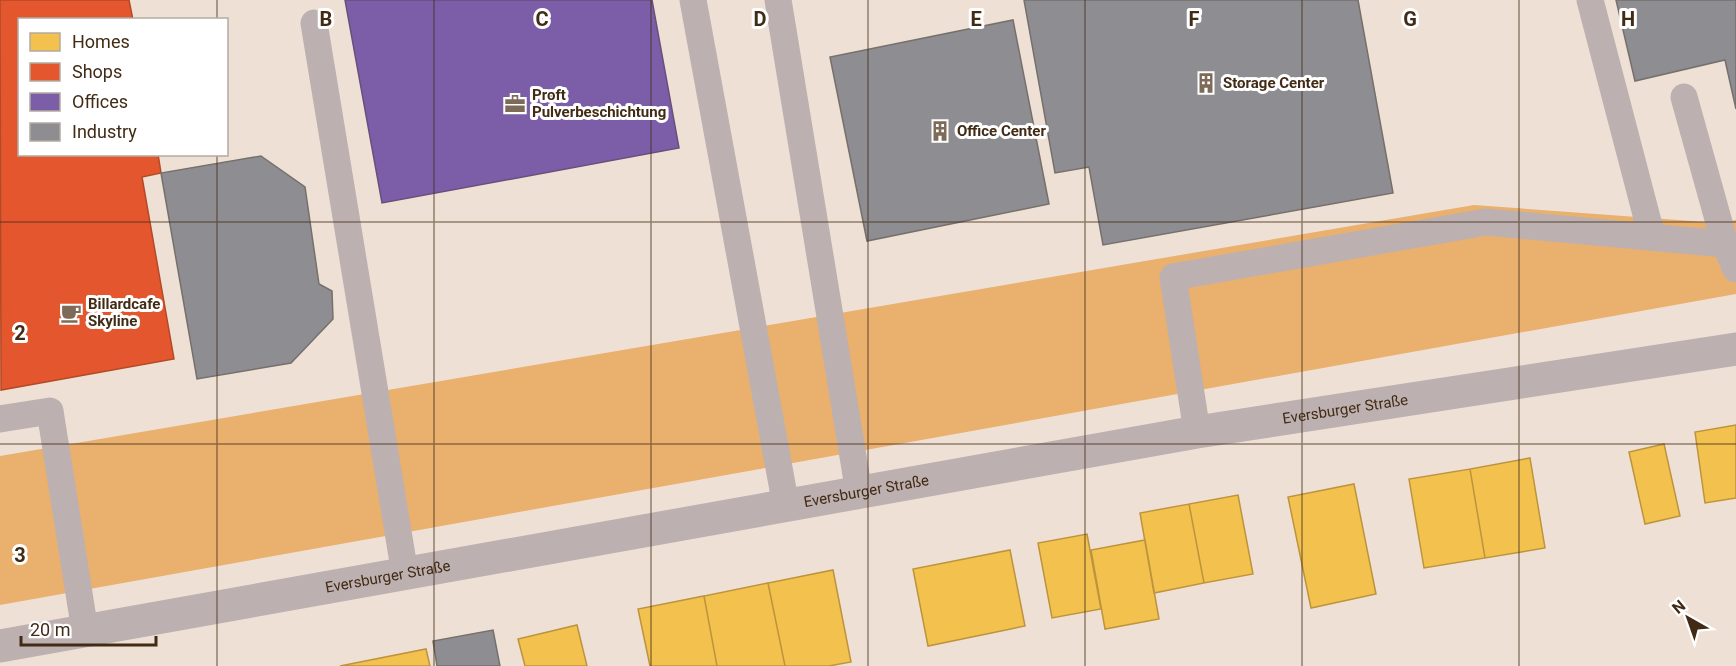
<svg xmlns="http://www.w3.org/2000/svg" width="1736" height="666" viewBox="0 0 1736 666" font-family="Roboto,sans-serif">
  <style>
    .forest { fill: #eab06e }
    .homes { fill: #f2c14e; stroke: #bd943d; stroke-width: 1.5 }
    .shops { fill: #e4572e; stroke: #b34a26; stroke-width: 1.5 }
    .offices { fill: #7b5ea7; stroke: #6a4f7b; stroke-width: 1.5 }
    .industry { fill: #8d8d92; stroke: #76706c; stroke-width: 1.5 }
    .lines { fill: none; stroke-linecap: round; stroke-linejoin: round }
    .service { stroke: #bcb0b0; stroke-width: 27 }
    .minor { stroke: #bcb0b0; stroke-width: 33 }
    .grid { fill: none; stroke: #422b15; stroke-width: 1.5; stroke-opacity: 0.55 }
    .labels { text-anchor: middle; stroke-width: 6; stroke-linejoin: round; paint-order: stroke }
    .poi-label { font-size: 15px; font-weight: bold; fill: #422b15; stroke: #fff; text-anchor: start }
    .street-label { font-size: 15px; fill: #422b15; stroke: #fff }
    .grid-label { font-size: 20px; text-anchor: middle; font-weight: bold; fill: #422b15; stroke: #fff; stroke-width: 6; stroke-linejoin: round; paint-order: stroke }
  </style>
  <rect width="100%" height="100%" fill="#eee0d4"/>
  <path class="forest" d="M1474,205L1719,223L1736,220V294L0,605V456Z"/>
  <path class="homes" d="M1736,425V498L1705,503L1695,432Z
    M1664,444L1680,516L1645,524L1629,452Z
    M1530,458L1545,548L1485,558L1470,469Z
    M1470,469L1485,558L1424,568L1409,479Z
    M1354,484L1376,594L1311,608L1288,497Z
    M1238,495L1253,574L1204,583L1189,504Z
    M1189,504L1204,583L1154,593L1140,513Z
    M1087,534L1101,609L1052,618L1038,543Z
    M1145,540L1159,619L1105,629L1091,550Z
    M1010,550L1025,626L928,646L913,569Z
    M833,570L851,662L829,666H785L768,583Z
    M768,583L785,666H717L704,596Z
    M704,596L717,666H650L638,609Z
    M577,625L587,666H525L518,639Z
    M426,649L430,666H340Z"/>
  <path class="shops" d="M0,0H129L133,20H20V154H158L161,173L142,177L174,359L1,390Z"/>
  <path class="offices" d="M345,0H652L679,148L382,203Z"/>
  <path class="industry" d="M1024,0H1358L1393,193L1103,245L1089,167L1055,173Z
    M1616,0H1736V109L1725,60L1635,81Z
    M1013,20L1049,204L867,241L830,57Z
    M261,156L305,187L319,284L332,291L333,319L291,363L197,379L161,173Z
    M493,630L500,666H437L433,641Z"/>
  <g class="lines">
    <path class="service" d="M693,0L786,506
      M778,0L859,493
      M1590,0L1652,237
      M314,23L405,574
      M1684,97L1725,244L1736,269
      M0,419L50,411L85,631
      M1197,432L1173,277L1486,222L1725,244"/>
    <path class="minor" id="s1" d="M0,646L1197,432L1736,349"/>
  </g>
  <path class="grid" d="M217,0V20M434,0V666M651,0V666M868,0V666M1085,0V666M1302,0V666M1519,0V666M217,154V666M0,222H1736M0,444H1736"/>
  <defs>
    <g id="building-bare" transform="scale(1.62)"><path d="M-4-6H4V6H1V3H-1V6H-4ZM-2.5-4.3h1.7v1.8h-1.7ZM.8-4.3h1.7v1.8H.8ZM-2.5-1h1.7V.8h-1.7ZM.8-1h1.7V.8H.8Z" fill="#7e6a58" stroke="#fff" stroke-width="2.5" paint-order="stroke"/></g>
    <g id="office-bare" transform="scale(1.62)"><path d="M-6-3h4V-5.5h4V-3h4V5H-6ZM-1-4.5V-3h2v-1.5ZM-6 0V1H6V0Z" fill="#7e6a58" stroke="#fff" stroke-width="2.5" paint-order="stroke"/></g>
    <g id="cafe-bare" transform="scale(1.62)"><path d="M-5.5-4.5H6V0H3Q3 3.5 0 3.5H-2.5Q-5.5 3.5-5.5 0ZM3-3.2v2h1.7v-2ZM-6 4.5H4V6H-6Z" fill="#7e6a58" stroke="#fff" stroke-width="2.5" paint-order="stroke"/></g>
  </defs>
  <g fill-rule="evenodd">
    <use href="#building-bare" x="1206" y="83"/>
    <use href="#office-bare" x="515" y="104"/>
    <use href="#building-bare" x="940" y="131"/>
    <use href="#cafe-bare" x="71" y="313"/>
  </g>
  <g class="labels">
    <g class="poi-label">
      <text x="1223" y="88">Storage Center</text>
      <text x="532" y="100">Proft<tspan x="532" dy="17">Pulverbeschichtung</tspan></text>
      <text x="957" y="136">Office Center</text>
      <text x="88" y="309">Billardcafe<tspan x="88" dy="17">Skyline</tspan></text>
    </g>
    <g class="street-label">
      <text dy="5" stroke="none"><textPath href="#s1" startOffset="1366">Eversburger Straße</textPath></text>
      <text dy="5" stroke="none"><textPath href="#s1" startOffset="880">Eversburger Straße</textPath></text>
      <text dy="5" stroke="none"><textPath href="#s1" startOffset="394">Eversburger Straße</textPath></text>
    </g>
  </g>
  <g class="grid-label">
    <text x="326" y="26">B</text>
    <text x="542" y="26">C</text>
    <text x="760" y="26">D</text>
    <text x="976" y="26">E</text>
    <text x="1194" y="26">F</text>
    <text x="1410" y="26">G</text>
    <text x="1628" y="26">H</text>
    <text x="20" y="340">2</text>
    <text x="20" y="562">3</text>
  </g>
  <rect x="18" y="18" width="210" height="138" fill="#ffffff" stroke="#b3aaa1" stroke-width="1.5"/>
  <rect x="30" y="33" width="30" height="18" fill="#f2c14e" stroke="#b3aaa1" stroke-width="1.5"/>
  <text x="72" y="48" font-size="18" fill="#422b15">Homes</text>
  <rect x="30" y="63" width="30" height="18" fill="#e4572e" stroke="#b3aaa1" stroke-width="1.5"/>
  <text x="72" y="78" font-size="18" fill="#422b15">Shops</text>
  <rect x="30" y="93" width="30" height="18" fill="#7b5ea7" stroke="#b3aaa1" stroke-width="1.5"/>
  <text x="72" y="108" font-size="18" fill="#422b15">Offices</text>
  <rect x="30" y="123" width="30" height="18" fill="#8d8d92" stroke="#b3aaa1" stroke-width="1.5"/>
  <text x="72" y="138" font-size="18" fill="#422b15">Industry</text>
  <g transform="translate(1688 618) rotate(320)" stroke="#ffffff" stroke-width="4.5" paint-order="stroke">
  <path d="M0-4.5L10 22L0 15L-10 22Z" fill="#422b15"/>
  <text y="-9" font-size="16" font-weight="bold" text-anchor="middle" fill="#422b15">N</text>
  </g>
  <path d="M21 636v9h135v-9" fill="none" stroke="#422b15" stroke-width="3"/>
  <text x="30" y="636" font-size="18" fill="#422b15" stroke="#ffffff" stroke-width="4.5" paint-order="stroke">20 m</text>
</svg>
